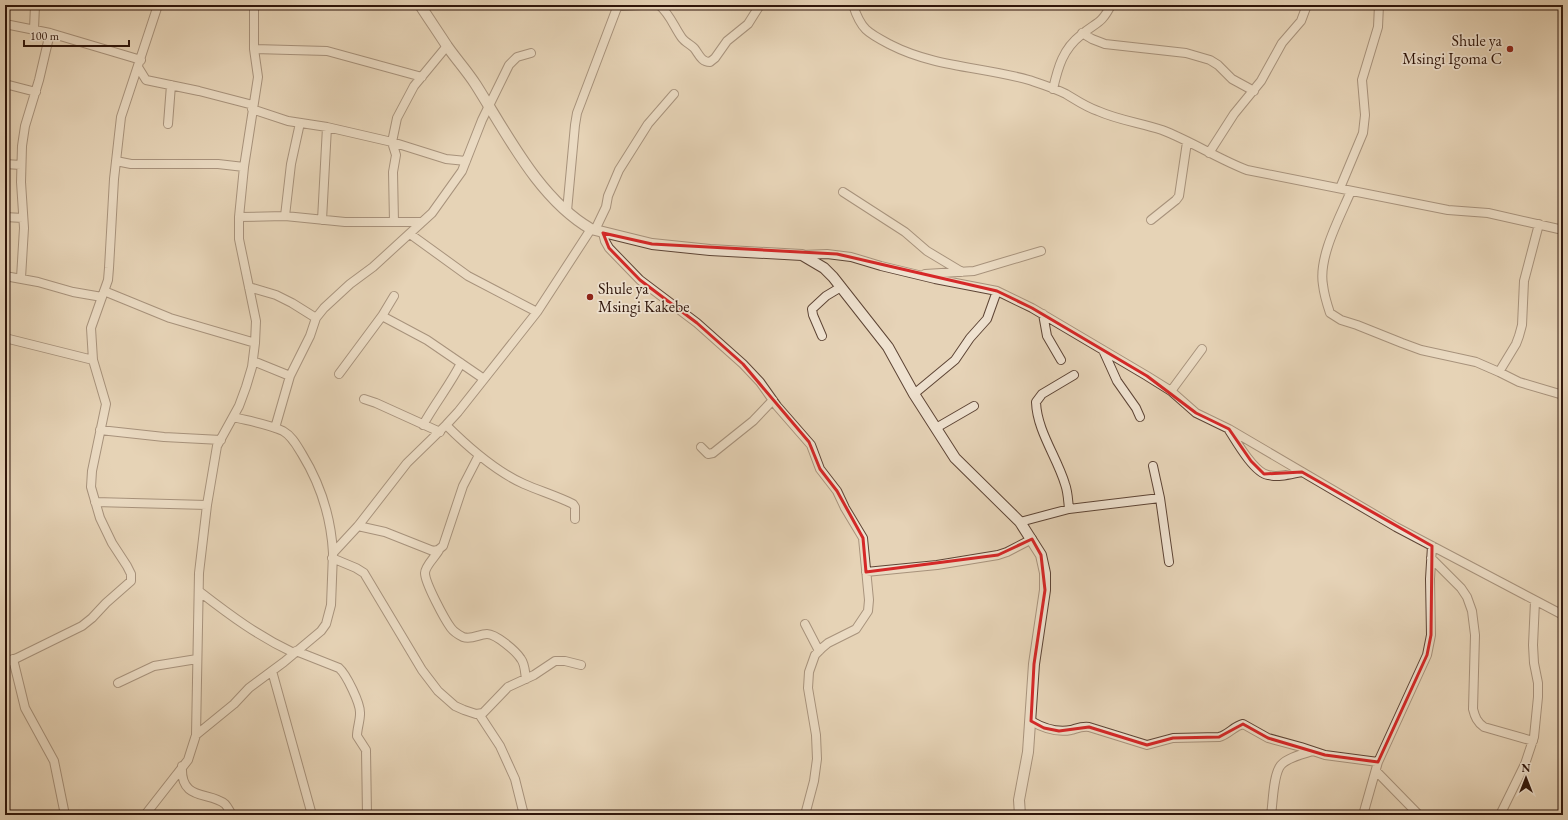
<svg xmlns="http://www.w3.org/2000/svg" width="1568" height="820" viewBox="0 0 1568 820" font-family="'EB Garamond',serif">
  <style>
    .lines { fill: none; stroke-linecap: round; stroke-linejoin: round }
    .minor-casing { stroke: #5d4435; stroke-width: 10 }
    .tertiary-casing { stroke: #5d4435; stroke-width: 12 }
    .minor { stroke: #efe2d0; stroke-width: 8 }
    .tertiary { stroke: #efe2d0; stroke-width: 10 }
    .marked { fill: none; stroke: #d62828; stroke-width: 3; stroke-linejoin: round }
    .poi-dot { fill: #8f2418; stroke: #efe2d0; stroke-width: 1.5 }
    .labels { text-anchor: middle; stroke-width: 3.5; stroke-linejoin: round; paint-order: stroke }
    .poi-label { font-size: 16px; fill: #2f150a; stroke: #efe2d0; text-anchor: end }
  </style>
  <rect width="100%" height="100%" fill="#e6d3b7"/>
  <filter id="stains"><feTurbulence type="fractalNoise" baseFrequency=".005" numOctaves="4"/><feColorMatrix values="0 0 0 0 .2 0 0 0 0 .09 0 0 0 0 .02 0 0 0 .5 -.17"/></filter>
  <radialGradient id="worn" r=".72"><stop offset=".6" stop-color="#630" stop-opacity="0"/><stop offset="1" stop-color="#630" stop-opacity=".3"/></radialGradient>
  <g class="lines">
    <g class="minor-casing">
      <path id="minor" d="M659,5C670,14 674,27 682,38C685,42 691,45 694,48C699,54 701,62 710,62L715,58L727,41L748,24L760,5
        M853,5C861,30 868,33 891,45C934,67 983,67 1029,80C1041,84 1054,88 1066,94C1076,100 1086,107 1098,111C1118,120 1141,123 1162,130C1191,141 1218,159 1247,170L1448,210L1488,213L1563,230
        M618,6L641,5
        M5,24L50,33L141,60
        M34,29L35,5
        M1082,33L1092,39L1105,44L1186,53L1210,60L1218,65L1232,79L1254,91
        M254,49L327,51L422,77
        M138,67L146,80L199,91L253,105
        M5,84L36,92
        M1053,89C1058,67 1063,49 1081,35C1096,22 1101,25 1111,5
        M252,109L288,121L327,127L392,142L446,159L466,161
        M168,124L171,85
        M1209,153L1234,114L1261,81L1282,43L1301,21L1307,5
        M116,161L131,164H218L244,167
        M5,164L21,165
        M1340,188L1363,133L1365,115L1362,80L1378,27L1379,5
        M1351,191C1340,217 1318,257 1323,285C1324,294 1327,304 1330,313L1341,320L1357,325L1402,343L1421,350L1476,362L1499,372L1519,382L1563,395
        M843,192L905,232L927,251L962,272
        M567,211L575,125L577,113L618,5
        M285,216L291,164L300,123
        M5,217L23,218
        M239,217L285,216L345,222H422
        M322,220L327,127
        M1151,220L1176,200L1179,196L1187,142
        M394,222L393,172L396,155L392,142L397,118L414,86L447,46
        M595,230L606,207L608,196L619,170L648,124L674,94
        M603,233L605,241L609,248L640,280L697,323L743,364L760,382L777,406L811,445L820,469L837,491L845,508L863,538L869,600L868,611L856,629L828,643L822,648L815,655L809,672L808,688L816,735L817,759L814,781L805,815
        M410,234L468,276L537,312
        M802,255L827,254L851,257L881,266L935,279L997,291L1032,308L1147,376L1171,391L1196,413L1229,429L1396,527L1563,615
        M925,274L974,271L1041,251
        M5,276L38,282L73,292L102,297
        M21,278L24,228L21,182L22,146L25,126L39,80L50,33
        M249,287L276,295L292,303L316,318
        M104,291L170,318L255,343
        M1043,314L1047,336L1061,360
        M382,316L427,340L484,379
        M822,336L813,315L812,309L826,296L841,287
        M5,338L93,360
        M1103,350L1117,381L1136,408L1140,417
        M253,361L290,376
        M1499,372L1516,344L1519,336L1522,325L1524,281L1539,224
        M339,374L382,316L394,296
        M1171,391L1202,349
        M914,394L955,360L970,338L987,319L997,291
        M364,399L376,403L440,432
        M233,417C249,421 268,424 283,431C292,436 297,446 302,454C321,485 331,517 333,553
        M423,425C435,403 450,385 461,363
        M446,425C469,448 495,471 524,484C540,491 557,496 573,504L575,507V519
        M275,428L290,376L310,336L316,318L324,308L350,284L373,267L432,213L462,171L482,120L509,65L517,57L531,53
        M936,428L974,406
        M100,430L164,437L221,440
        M1229,430C1236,441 1254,473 1268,475C1279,478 1291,474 1302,472
        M701,447L708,454L713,453L753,421L773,400
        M1153,466L1160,498L1169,562
        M95,502L207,505
        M1069,509C1068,500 1068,492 1065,484C1057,457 1037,431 1036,402L1042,394L1074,375
        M1020,522L1069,509L1160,498
        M358,526L385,532L433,551L438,550L443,546L463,486L479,455
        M439,550C436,556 425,566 425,573C425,583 445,620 451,628C454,632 459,635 463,637C472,640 479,634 487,634C496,634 516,651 521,659C525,664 525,673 526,679
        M332,558L356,568L364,573L422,670L438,691L455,706L464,710L476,714L483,713L508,687L534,675L555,661H565L581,665
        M1431,558L1461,588L1467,597L1472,611L1475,635L1473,709C1475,717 1477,722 1484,727L1533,741
        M866,572L937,565L998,555L1007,552L1032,539
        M200,592C231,616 258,636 294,653
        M805,624L819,651
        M296,651L339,668C346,674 361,704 360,714C360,721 357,729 357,736L366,750L367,815
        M13,659L25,708L54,761L65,815
        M5,662L17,658L82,626L92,618L106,603L131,581V574L127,566L112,543L100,518L91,487L92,471L106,404L93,360L91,328L108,280L109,268L114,179L121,117L158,5
        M272,671L312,815
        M118,683L154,666L197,659
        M479,714L500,746L515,779L524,815
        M1031,721C1043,728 1056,733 1071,730C1078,728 1082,726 1089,727L1147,745L1173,738L1219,737C1228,735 1234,726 1243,724L1268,738L1301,747L1325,755L1378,762
        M196,735L199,573L207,505L217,446L239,406L246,387L252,367L255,343L256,321L239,239V217L244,167L258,77L254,49V5
        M182,766C180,802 210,791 225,804C228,807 230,812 232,815
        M1376,771L1419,815
        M145,815L188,760L196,735L234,704L249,688L284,662L321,631L326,624L331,605L333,553L358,526L407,463L446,425L458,412L537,312L591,229
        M1271,815C1273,803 1273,774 1281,765C1288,757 1304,754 1313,751
        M1363,815L1378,762L1427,655L1431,635L1430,579L1432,546
        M1500,815L1525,764L1534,737L1538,697V683L1534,663L1533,645L1535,601"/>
    </g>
    <g class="tertiary-casing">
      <path id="tertiary" d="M420,5C429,19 438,32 447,46C456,59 467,71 476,85C507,134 539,199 591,229L652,244L710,250L802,255L824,268L833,277L888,347L914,394L955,458L1020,522L1041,555L1045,573V590L1034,664L1028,752L1019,800L1020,815"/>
    </g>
    <use href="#minor" class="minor"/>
    <use href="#tertiary" class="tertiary"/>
  </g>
  <path d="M0 0H1568V820H0ZM603,233L652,244L837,254L997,291L1032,308L1147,376L1196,413L1229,429L1251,461L1264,474L1302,472L1432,546L1431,635L1427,655L1378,762L1325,755L1268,738L1243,724L1219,737L1173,738L1147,745L1089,727L1059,731L1044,728L1031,721L1034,664L1045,590L1041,555L1032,539L998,555L866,572L863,538L837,491L820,469L809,442L743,364L697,323L640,280L609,248Z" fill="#e6d3b7" fill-opacity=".55" fill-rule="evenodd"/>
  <path class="marked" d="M603,233L652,244L837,254L997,291L1032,308L1147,376L1196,413L1229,429L1251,461L1264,474L1302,472L1432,546L1431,635L1427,655L1378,762L1325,755L1268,738L1243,724L1219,737L1173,738L1147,745L1089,727L1059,731L1044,728L1031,721L1034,664L1045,590L1041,555L1032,539L998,555L866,572L863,538L837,491L820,469L809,442L743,364L697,323L640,280L609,248Z"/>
  <g class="poi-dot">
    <circle cx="1510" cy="49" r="4"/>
    <circle cx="590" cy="297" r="4"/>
  </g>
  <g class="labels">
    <g class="poi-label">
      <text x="1502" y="46">Shule ya<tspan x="1502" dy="18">Msingi Igoma C</tspan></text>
      <text x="598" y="294" text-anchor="start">Shule ya<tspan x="598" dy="18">Msingi Kakebe</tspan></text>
    </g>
  </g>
  <rect width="1568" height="820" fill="none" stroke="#e6d3b7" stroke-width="20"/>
  <rect x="6" y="6" width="1556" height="808" fill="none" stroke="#2f150a" stroke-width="2"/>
  <rect x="10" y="10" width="1548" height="800" fill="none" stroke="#2f150a"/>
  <g transform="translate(1526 778)" stroke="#efe2d0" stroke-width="3" paint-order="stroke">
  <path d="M0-3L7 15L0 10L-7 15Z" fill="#2f150a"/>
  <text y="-6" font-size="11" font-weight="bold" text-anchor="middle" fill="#2f150a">N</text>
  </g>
  <path d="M24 40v6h105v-6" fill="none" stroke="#2f150a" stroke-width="2"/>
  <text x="30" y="40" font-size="12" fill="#2f150a" stroke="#efe2d0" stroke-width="3" paint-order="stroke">100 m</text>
  <rect width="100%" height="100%" filter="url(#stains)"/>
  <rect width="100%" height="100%" fill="url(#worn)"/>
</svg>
